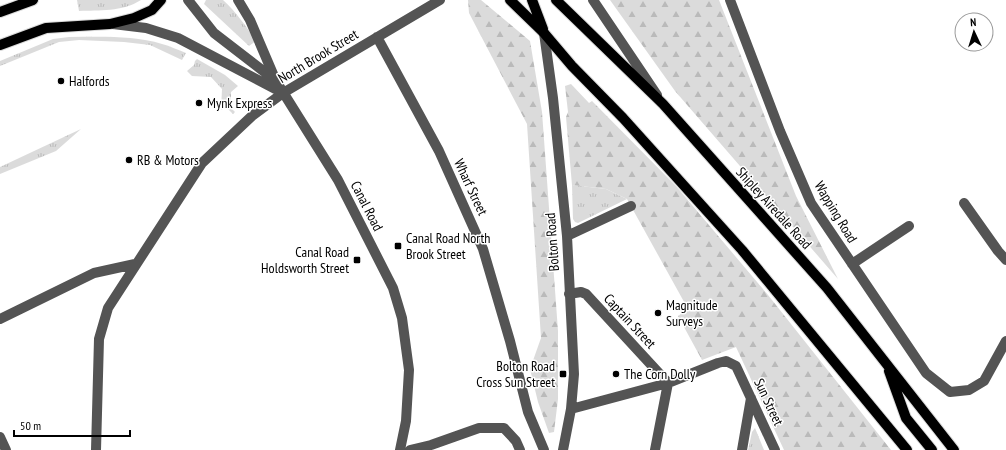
<svg xmlns="http://www.w3.org/2000/svg" width="1006" height="450" viewBox="0 0 1006 450" font-family="'PT Sans Narrow',sans-serif">
  <style>
    .grass { fill: url(#grass-tufts) }
    .forest { fill: url(#forest-firs) }
    .lines { fill: none; stroke-linecap: round; stroke-linejoin: round }
    .major-casing { stroke: #dbdbdb; stroke-width: 12 }
    .minor { stroke: #545454; stroke-width: 10 }
    .major { stroke: #000; stroke-width: 10 }
    .poi-dot { fill: #000; stroke: #fff; stroke-width: 1.5 }
    .labels { text-anchor: middle; stroke-width: 3; stroke-linejoin: round; paint-order: stroke }
    .street-label { font-size: 14px; fill: #000; stroke: #fff }
    .poi-label { font-size: 14px; fill: #000; stroke: #fff; text-anchor: start }
  </style>
  <defs>
    <pattern id="grass-tufts" width="24" height="20" patternUnits="userSpaceOnUse"><rect width="24" height="20" fill="#dbdbdb"/><path d="M3 7l-1-3M5 7V3M7 7l1-3M15 17l-1-3M17 17v-4M19 17l1-3" fill="none" stroke="#bababa"/></pattern>
    <pattern id="forest-firs" width="22" height="20" patternUnits="userSpaceOnUse"><rect width="22" height="20" fill="#dbdbdb"/><path d="M5 1l3.5 6h-7zM16 11l3.5 6h-7z" fill="#bababa"/></pattern>
  </defs>
  <rect width="100%" height="100%" fill="#fff"/>
  <path class="grass" d="M77,0H141C122,12 99,10 79,11Z
    M206,0H223C236,12 246,26 256,41L249,46L204,4Z
    M69,37C99,37 133,35 162,44C170,46 178,50 186,53L182,60L150,45L124,42L79,40L59,42L0,66V61L53,39Z
    M197,59L225,75L238,86L231,92V108L235,112L233,114L226,107L221,110L222,89L211,77L192,76L187,71L194,65L195,61Z
    M81,129L56,151L0,174V167Z
    M572,185L606,189L627,199L578,223L575,222L573,219Z
    M755,428L764,450H748L752,432Z"/>
  <path class="forest" d="M468,0H481L530,41L542,112L558,331V399L554,432L549,433L538,402L530,369L541,338L527,124L469,13Z
    M610,0H719L796,196L838,279L675,91Z
    M571,84L589,103L592,101L676,186L768,295L891,450H784L736,347L702,360L678,316L688,309L627,199L606,189L572,185L566,117L568,112L565,86Z"/>
  <g class="lines">
    <g class="major-casing">
      <path id="major" d="M510,0L544,33L572,66L623,118L742,250L907,450
        M532,0L543,29
        M556,0L663,104L827,288L954,450
        M0,12L33,0
        M0,45L46,28L110,24L134,18L152,10L161,0
        M889,371L906,418L932,450"/>
    </g>
    <path class="minor" d="M188,0L214,33L275,80
      M238,0L250,20L276,81L338,180L393,288L402,318L409,370L406,421L400,450
      M593,0L657,95
      M730,0L780,131L811,203L926,373L950,392L969,390L984,381L1006,341
      M113,24L146,28L178,38L283,93
      M544,33L553,98L567,236L574,374L571,409L563,450
      M377,37L439,151L483,249L510,341L528,412L544,450
      M964,203L998,251L1006,260
      M567,236L631,206
      M852,264L909,226
      M569,294L581,292L586,294L668,383L655,450
      M0,319L94,273L135,264
      M571,409L668,383L718,363L726,361L736,366L775,450
      M0,437L6,450
      M96,450L99,339L108,308L202,163L252,116L283,93L440,0
      M410,450L431,445L479,428H504L516,441L520,450
      M742,450L751,398"/>
    <use href="#major" class="major"/>
  </g>
  <g class="poi-dot">
    <circle cx="61" cy="81" r="4"/>
    <circle cx="199" cy="103" r="4"/>
    <circle cx="129" cy="160" r="4"/>
    <rect x="394" y="242" width="8" height="8" rx="2"/>
    <rect x="353" y="256" width="8" height="8" rx="2"/>
    <circle cx="658" cy="313" r="4"/>
    <rect x="559" y="370" width="8" height="8" rx="2"/>
    <circle cx="616" cy="374" r="4"/>
  </g>
  <g class="labels">
    <g class="street-label">
      <text transform="translate(318 56) rotate(-31)" y="5">North Brook Street</text>
      <text transform="translate(471 187) rotate(65)" y="5">Wharf Street</text>
      <text transform="translate(367 206) rotate(63)" y="5">Canal Road</text>
      <text transform="translate(774 208) rotate(48)" y="5">Shipley Airedale Road</text>
      <text transform="translate(836 212) rotate(59)" y="5">Wapping Road</text>
      <text transform="translate(552 242) rotate(-94)" y="5">Bolton Road</text>
      <text transform="translate(630 321) rotate(47)" y="5">Captain Street</text>
      <text transform="translate(769 402) rotate(65)" y="5">Sun Street</text>
    </g>
    <g class="poi-label">
      <text x="69" y="86">Halfords</text>
      <text x="207" y="108">Mynk Express</text>
      <text x="137" y="165">RB &amp; Motors</text>
      <text x="406" y="243">Canal Road North<tspan x="406" dy="16">Brook Street</tspan></text>
      <text x="349" y="257" text-anchor="end">Canal Road<tspan x="349" dy="16">Holdsworth Street</tspan></text>
      <text x="666" y="310">Magnitude<tspan x="666" dy="16">Surveys</tspan></text>
      <text x="555" y="371" text-anchor="end">Bolton Road<tspan x="555" dy="16">Cross Sun Street</tspan></text>
      <text x="624" y="379">The Corn Dolly</text>
    </g>
  </g>
  <g transform="translate(974 32) rotate(356)"><circle r="19" fill="#ffffff" stroke="#999999"/>
  <path d="M0-3L7 15L0 10L-7 15Z" fill="#000000"/>
  <text y="-6" font-size="11" font-weight="bold" text-anchor="middle" fill="#000000">N</text>
  </g>
  <path d="M14 430v6h116v-6" fill="none" stroke="#000000" stroke-width="2"/>
  <text x="20" y="430" font-size="12" fill="#000000" stroke="#ffffff" stroke-width="3" paint-order="stroke">50 m</text>
</svg>
